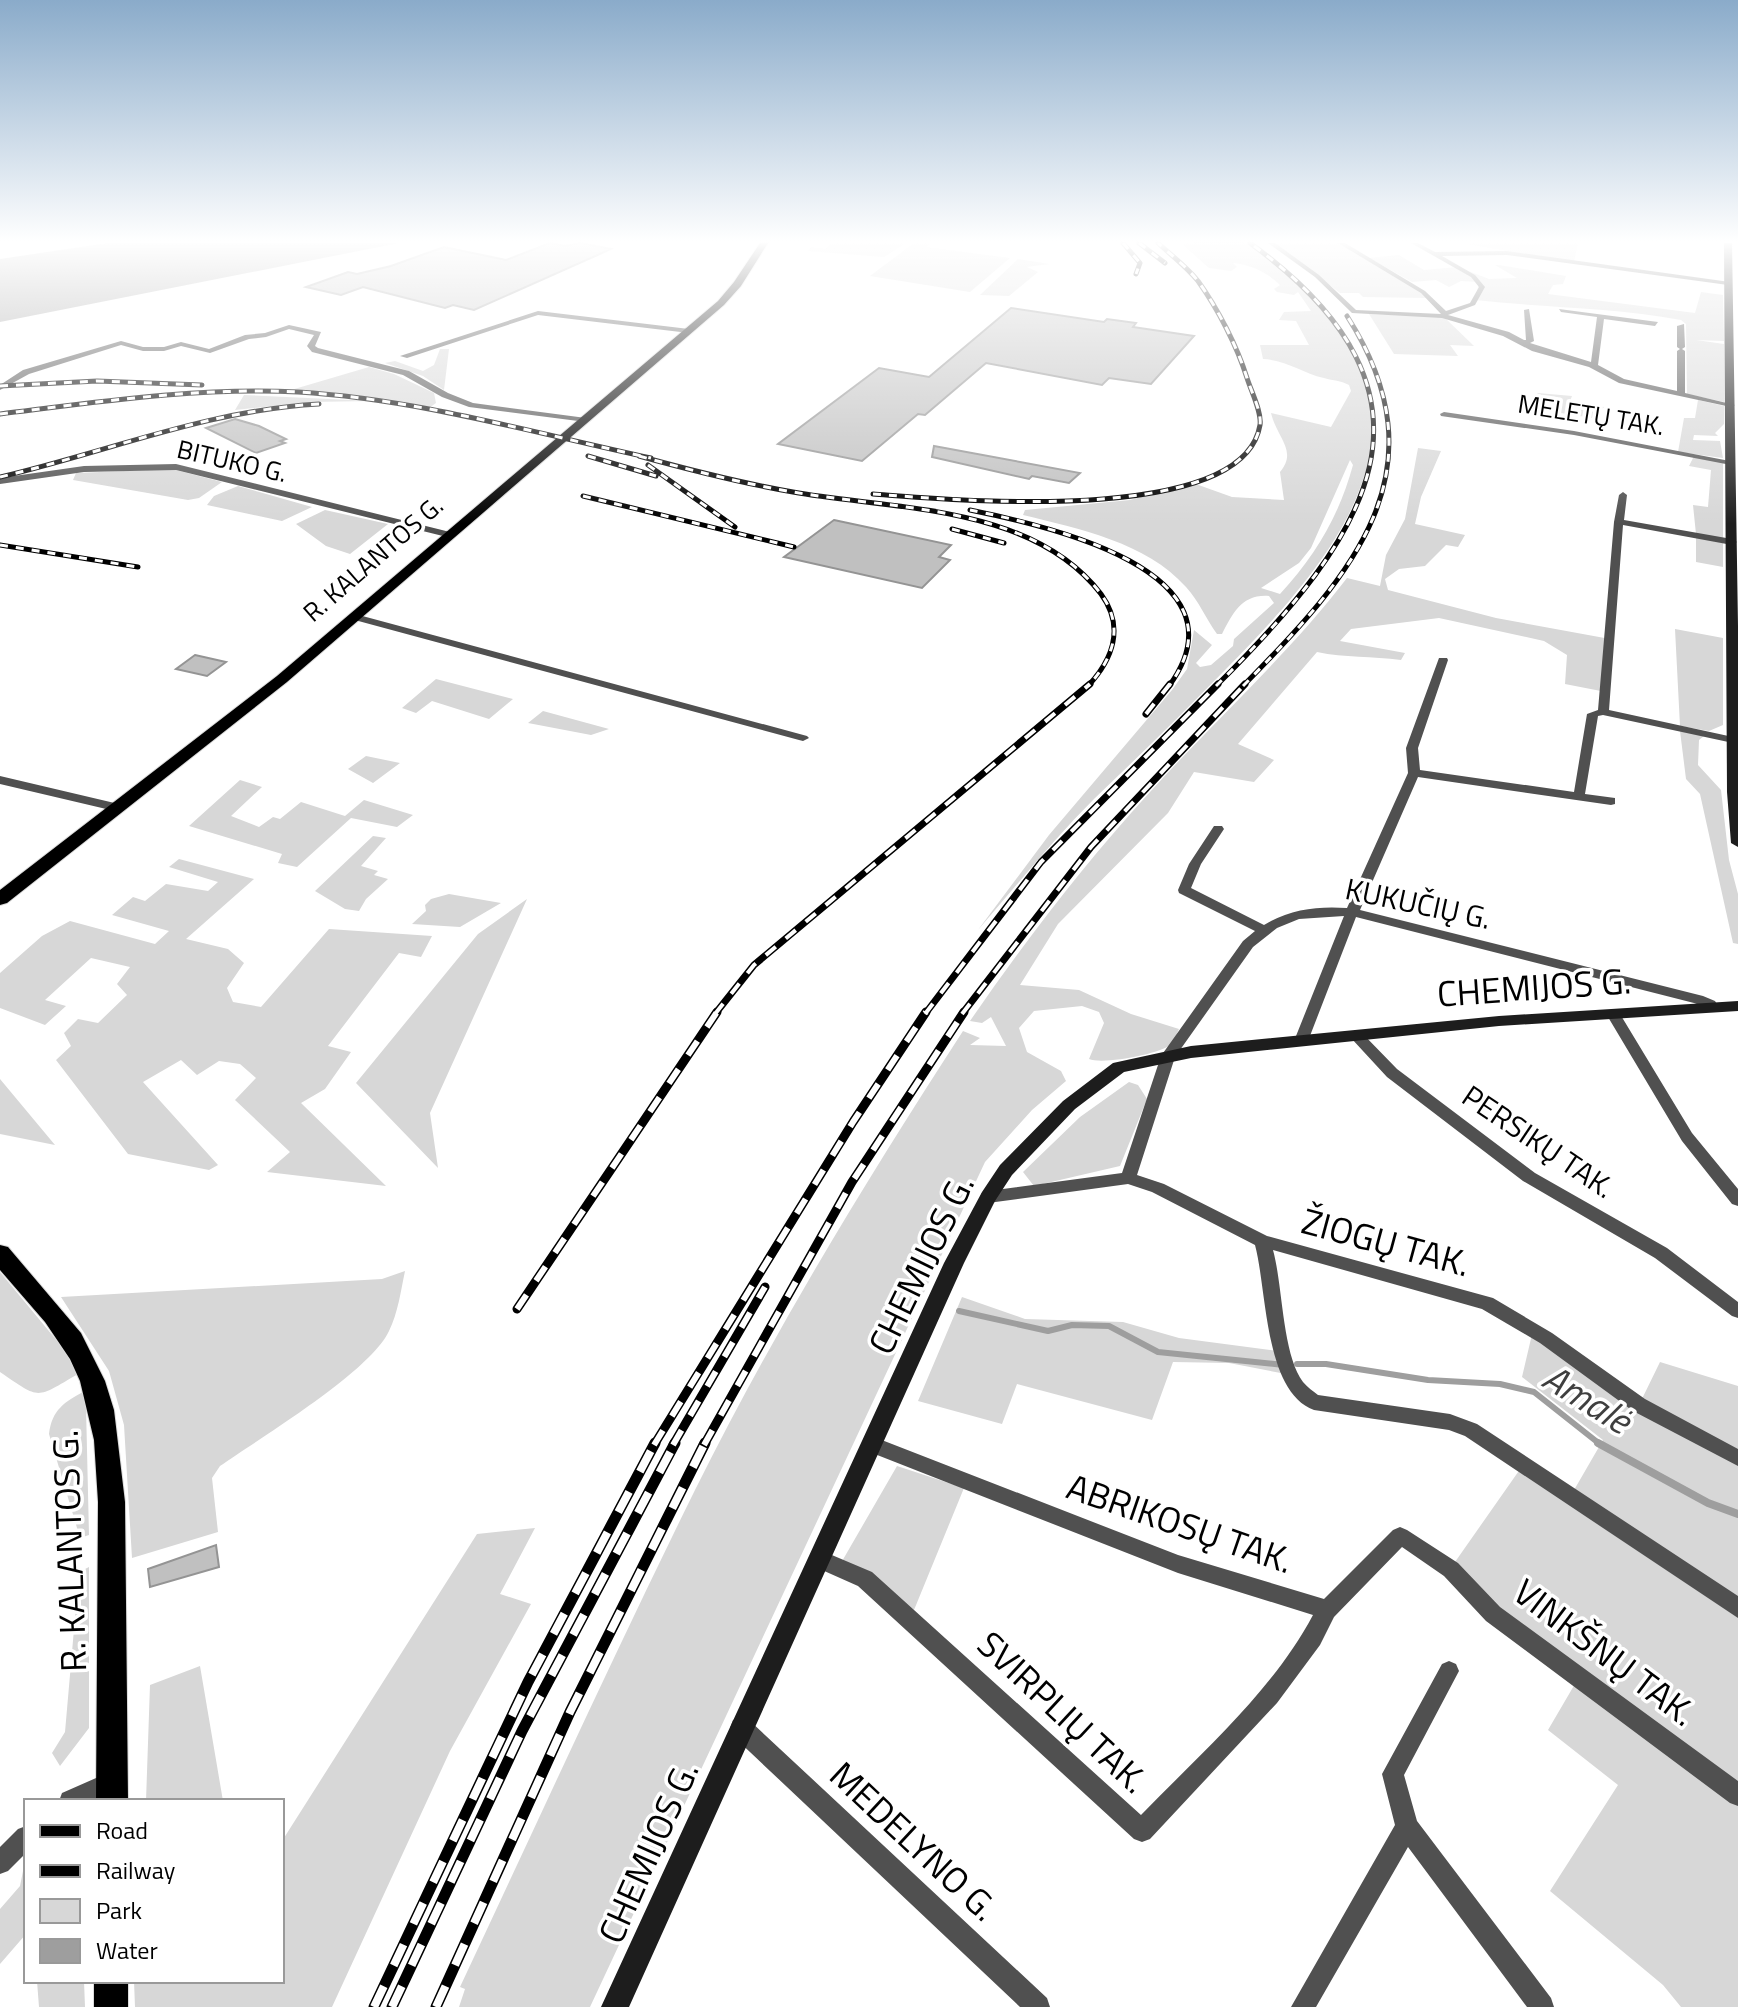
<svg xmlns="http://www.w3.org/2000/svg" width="1738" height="2007" viewBox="0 0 1738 2007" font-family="'Titillium Web',sans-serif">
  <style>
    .green { fill: #d7d7d7; fill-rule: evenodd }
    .water { fill: #9e9e9e }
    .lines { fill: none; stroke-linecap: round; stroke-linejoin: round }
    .stream-far1 { stroke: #9e9e9e; stroke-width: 6 }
    .stream { stroke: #9e9e9e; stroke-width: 8 }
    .building { fill: #c0c0c0; stroke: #949494; stroke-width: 2 }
    .primary-casing { stroke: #dbdbdb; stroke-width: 2 }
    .street { fill: #505050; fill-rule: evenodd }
    .secondary { fill: #1d1d1d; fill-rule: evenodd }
    .primary { fill: #000; fill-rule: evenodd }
    .rail-far3-casing { stroke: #000; stroke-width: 5 }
    .rail-far2-casing { stroke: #000; stroke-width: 7 }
    .rail-far1-casing { stroke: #000; stroke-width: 9 }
    .rail-casing { stroke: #000; stroke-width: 11 }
    .rail-far3 { stroke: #fff; stroke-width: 3; stroke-dasharray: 8; stroke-linecap: butt }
    .rail-far2 { stroke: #fff; stroke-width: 4; stroke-dasharray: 13; stroke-linecap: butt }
    .rail-far1 { stroke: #fff; stroke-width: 6; stroke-dasharray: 17; stroke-linecap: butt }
    .rail { stroke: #fff; stroke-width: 8; stroke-dasharray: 23; stroke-linecap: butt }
    .labels { text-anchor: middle; stroke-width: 7; stroke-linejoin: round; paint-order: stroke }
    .far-street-label { font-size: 26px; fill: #000; stroke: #fff }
    .street-label { font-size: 30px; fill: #000; stroke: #fff }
    .near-street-label { font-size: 36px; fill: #000; stroke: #fff }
    .near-water-label { font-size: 38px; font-style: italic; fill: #3f3f3f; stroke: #fff }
  </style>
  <rect width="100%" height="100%" fill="#fff"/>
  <path class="green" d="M832,243H906L884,257L808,251L811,247L825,249Z
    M914,243H931L926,247L1010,258L970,292L870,276Z
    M1181,243C1200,243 1229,237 1247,243C1275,252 1313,297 1332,320C1436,448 1316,577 1227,668C1184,712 1139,756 1094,799C1053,840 1016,886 978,930L1049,835L1172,690L1187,669L1194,630L1212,645L1196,663L1200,667L1211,665L1233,646L1234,639L1274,603L1269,596C1242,594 1233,613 1222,634H1217C1206,619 1199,601 1186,587C1146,542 1079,529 1023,515L1025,510L1130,500L1193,483L1232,497L1284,500L1280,472C1298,451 1277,438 1271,413L1331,427L1351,391L1349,385C1340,380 1334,381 1324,378C1302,373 1287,360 1263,359L1260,345H1309L1296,321L1279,320L1284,312L1311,311L1298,292L1294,295L1277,292L1274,289L1280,285C1268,273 1250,264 1233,263L1237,267L1231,271L1209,268ZM1350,460L1353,465C1339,516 1316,555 1280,594L1261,588L1299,563L1311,548Z
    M1275,243H1339L1412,285L1427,298L1363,297L1359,293H1340Z
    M1461,243H1578L1574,262Z
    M1399,255L1424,270L1458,267L1489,279L1517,278L1495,265H1499L1566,276L1563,284L1553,285L1548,294L1695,313L1701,292L1723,295L1724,341L1696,340L1724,344V402L1687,394L1686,324L1681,320C1613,307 1544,308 1475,300L1479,282L1461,281L1449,287L1436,280L1412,282L1369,258Z
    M1018,259L1049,264L1027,267L1038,272L1009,296L980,295Z
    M1369,314L1444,317L1474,346L1450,345L1458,356L1394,354Z
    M440,349H449L444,390L423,376L385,363L395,361L423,371L434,365Z
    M369,367L394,374L434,393L436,403L429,408L350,394L291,390Z
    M1538,393L1572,396L1570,401L1604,407L1592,418L1536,409L1528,402Z
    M244,395L372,401L310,402L235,410Z
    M1698,400L1724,406V424L1715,433L1718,436L1694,435L1693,440L1720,441L1723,458L1678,452L1684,418H1695Z
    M1418,448L1441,451L1421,497L1415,524L1465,535L1458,547L1446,545L1425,566L1399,569L1385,579L1388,590L1496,618L1610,639L1606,692L1565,684L1567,655L1544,641L1439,618L1351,629L1340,641L1405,653L1401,660C1372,656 1345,658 1317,652L1238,744L1274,760L1254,782L1194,772L1168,813L1058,924L1020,985L1079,990L1131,1014L1179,1029L1172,1044C1160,1054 1103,1065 1089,1059L1104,1023L1099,1012L1082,1006L1034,1011L1019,1028L1027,1052L1061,1071L1066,1081L1032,1110L985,1162L590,2007H459L465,1989L460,1987C538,1821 614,1654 695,1490C774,1331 867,1179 963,1031L980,1038L970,1045L1006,1046L991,1017L982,1023L970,1021C1025,941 1085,863 1150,792C1215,720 1288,655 1347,578L1380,586L1386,555L1405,519Z
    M1694,456L1723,462V538L1696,534L1693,505L1708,507L1711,470L1689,466Z
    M172,469L222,482L199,498L188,500L73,480L76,473Z
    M238,486L312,507L282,521L207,505L214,496Z
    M325,510L388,524L350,554L326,546L296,524Z
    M1696,537L1723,543V567L1696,562Z
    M1675,629L1723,638V725L1709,731L1680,726Z
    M436,679L513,699L489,719L432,701L416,713L402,708Z
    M543,711L609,729L591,735L528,723Z
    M1680,731L1704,736L1699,740L1698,765L1721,790L1729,860L1738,894V944L1733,943L1700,794L1686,779Z
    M366,756L400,763L373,783L348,769Z
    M240,780L262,787L231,816L259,827L273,817L280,819L301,802L345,816L364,800L413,815L397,827L351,818L297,867L278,863L282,854L189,826Z
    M373,836L386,838L361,866L378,871L374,875L388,879L366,899L359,911L345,909L315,891Z
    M179,859L254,879L186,939L228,949L244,963L227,988L233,1002L261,1007L329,929L432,936L421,957L399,953L328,1046L351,1052L325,1089L301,1103L386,1186L267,1172L290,1152L235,1100L256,1078L240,1064L219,1061L197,1075L181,1060L143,1082L218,1165L209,1170L128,1154L56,1060L71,1046L64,1033L78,1019L98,1023L127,995L117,984L130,967L91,958L45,1000L66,1006L45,1025L0,1008V973L42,936L70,921L155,944L169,931L112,915L133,897L145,901L166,884L208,891L218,882L169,867Z
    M449,894L501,903L460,927L412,924L426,911L425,905L431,899Z
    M527,899L430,1113L438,1168L356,1083L478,934Z
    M0,1079L55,1145L0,1134Z
    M1129,1082L1138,1085L1147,1099L1120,1166L1034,1186L1023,1172L1080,1117Z
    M405,1271C401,1290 398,1313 389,1331C370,1372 260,1438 220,1466L212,1478L218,1532L132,1558L124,1425L109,1371L61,1297L382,1279Z
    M0,1272L63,1348L78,1374C35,1399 41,1400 0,1372Z
    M962,1297L1025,1319L1123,1322L1179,1338L1278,1351L1286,1374L1229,1363L1173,1362L1152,1420L1017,1384L1002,1424L918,1401Z
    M1533,1330L1639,1405L1660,1362L1738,1386V2007H1681L1663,1985L1550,1891L1618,1785L1548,1730L1579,1677L1493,1614L1455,1562L1523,1465L1570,1497L1603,1440L1522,1377Z
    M85,1391L89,1403L86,1407L89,1535L80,1538L49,1434C52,1410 64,1402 85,1391Z
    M897,1466L964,1488L914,1610L841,1563Z
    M535,1528L500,1594L531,1604L450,1751L332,2007H135L134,1981H282V1841L477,1534Z
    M89,1567V1728L60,1766L52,1753L65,1732L79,1572Z
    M200,1666L223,1801H146L150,1685Z
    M23,1871H26V1934L0,1964V1909L20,1886Z
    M37,1981H84L85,2007H39Z"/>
  <path class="water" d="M108,243H399L0,322V259Z"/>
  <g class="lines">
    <path class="stream-far1" d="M959,1311L1048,1331L1072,1325L1109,1326L1158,1352L1284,1365
      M1297,1364H1326L1428,1380L1500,1384L1534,1392L1601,1445"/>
    <path class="stream" d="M1598,1443L1708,1503L1738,1514"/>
  </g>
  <path class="building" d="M550,243L565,246L580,243L611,249L474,310L453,305L445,308L363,287L341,295L306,287L348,272L357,274L391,266L444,247L506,260Z
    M1011,308L1104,322L1107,319L1136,323L1133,327L1194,336L1151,384L1109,378L1102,385L986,363L925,415L918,414L862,461L778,444L879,368L929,377Z
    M235,419L259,426L286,439L280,441L285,443L256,453L206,428Z
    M934,446L1080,473L1069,483L1032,476L1029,479L932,457Z
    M834,520L951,545L939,557L950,560L922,588L784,557Z
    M195,655L226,662L207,676L176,669Z
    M216,1545L219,1567L150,1587L148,1569Z"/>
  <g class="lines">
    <g class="primary-casing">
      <path id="primary" d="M760,243H768L741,286L724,305L287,682L7,903L0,905V890L277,676L718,301L734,282Z
        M0,1245L8,1247L81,1333L105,1381L114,1410L125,1502L128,1801H96L98,1502L94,1440L80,1381L70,1359L45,1322L0,1270Z
        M94,1981H128V2007H94Z"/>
    </g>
    <path class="street" d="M1268,243H1275L1319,275L1356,310L1441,314L1421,293L1338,243H1345L1425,291L1446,311L1470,303L1479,287L1471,277L1411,243H1418L1435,252L1507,251L1730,282L1728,285L1507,255L1442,256L1475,275L1485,287L1475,305L1448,315L1509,332L1524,340H1526L1524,310L1529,309L1534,341L1530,343L1591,362L1597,317L1561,312L1559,309L1658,322L1655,326L1604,319L1598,365L1624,379L1677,391V351L1680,349L1677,347V326L1684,324L1685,347L1682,349L1685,351V393L1735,405L1731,407L1619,383L1589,367L1532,351L1503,336L1442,318L1352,313L1315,277Z
      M538,311L689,329L693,331L689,333L538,315L407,358L400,356Z
      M289,325L321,332L315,346L318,348L409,371L448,393L473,403L586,418L590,420L586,422L469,407L442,397L403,375L312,352L307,346L314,335L289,329L266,337L249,339L210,353L181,346L164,351H143L121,345L29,374L0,390V385L23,370L121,341L143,347H164L181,342L209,349L245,335L265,333Z
      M1444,412L1574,431L1735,462L1731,465L1574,435L1441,416L1440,414Z
      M176,464L454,533L456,535L451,538L176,470L84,472L0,484V478L84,466Z
      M1623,492L1627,495L1624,520L1732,539L1737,542L1732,545L1623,525L1609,710L1733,737L1737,738L1738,741L1733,743L1603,715L1598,716L1585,794L1615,798V804L1611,805L1418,777L1360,910L1703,996L1715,1001L1720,1009L1718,1012H1708L1705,1007L1694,1003L1356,917L1308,1041L1301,1046L1294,1041L1344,916L1299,919L1277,928L1253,947L1175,1057L1137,1175L1164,1184L1267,1236L1493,1298L1552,1333L1645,1399L1738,1449V1466L1633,1411L1540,1343L1482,1309L1273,1250C1283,1286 1282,1354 1303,1382C1307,1387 1313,1391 1318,1395L1450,1414L1477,1424L1738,1596V1618L1465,1436L1449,1430L1314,1410C1264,1392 1267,1289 1255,1245L1152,1192L1128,1184L988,1203L982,1201L980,1197L982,1193L988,1191L1122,1173L1161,1056L1243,941L1255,931L1179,893L1178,890L1189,864L1214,826H1222L1224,829L1201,864L1191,888L1264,925C1290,909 1318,906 1347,908L1408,773L1406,748L1439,658H1447L1448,660L1418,748L1420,770L1574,792L1587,714L1598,710L1614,522L1619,495Z
      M355,614L807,736L809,738L803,741L799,740L351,619V615Z
      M0,776L123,805L125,808L119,812L0,784Z
      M1615,1012L1620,1014L1692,1133L1738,1189V1206L1732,1204L1682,1141L1608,1017Z
      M1356,1030L1361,1032L1397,1069L1535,1173L1667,1248L1738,1302V1318L1732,1316L1655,1258L1523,1181L1387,1077L1351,1038L1349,1035L1351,1032Z
      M874,1437L1178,1555L1324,1599L1393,1530L1400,1527L1407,1530L1458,1563L1500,1607L1738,1781V1806L1730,1803L1486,1621L1444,1576L1402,1547L1334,1617L1320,1645L1277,1703L1150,1839L1142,1842L1134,1839L858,1586L813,1566L810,1559L813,1552L820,1550L872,1572L1141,1815C1201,1753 1272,1692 1313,1615L1178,1573L867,1451L865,1445L867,1439Z
      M1449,1661L1456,1664L1459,1671L1404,1775L1417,1821L1551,1998L1554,2007H1527L1408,1847L1316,2007H1291L1395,1825L1382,1774L1442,1664Z
      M741,1717L749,1720L1047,1998L1050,2007H1020L733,1736L730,1728L733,1720Z
      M112,1771L120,1774L123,1782L120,1790L95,1801H59L62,1793Z
      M26,1826V1853L8,1871L0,1874V1847L18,1829Z"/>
    <path class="secondary" d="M1724,243H1732L1738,626V847L1731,843L1727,792Z
      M1738,1001V1011L1499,1026L1191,1058L1124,1072L1075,1109L1012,1175L995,1201L964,1263L629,2007H601L944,1263L982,1192L1000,1165L1063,1101L1113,1063L1191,1046L1499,1016Z"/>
    <use href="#primary" class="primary"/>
    <g class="rail-far3-casing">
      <path id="rail-far3" d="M1123,243L1140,263L1136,274
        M1139,243L1165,263
        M0,386L97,381L202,385
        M0,414C98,402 198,387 298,392C417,399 534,433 651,458
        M588,456L656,476
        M639,456C690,470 741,483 793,492C894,510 1032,504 1101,594C1125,627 1113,659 1088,686
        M648,465L735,527
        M0,477C107,452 208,410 319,404
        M873,494C946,499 1243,528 1260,425C1262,412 1251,391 1247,378C1237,346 1218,309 1198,281C1187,267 1171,255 1158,243
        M583,496L794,547
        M970,510C1045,525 1253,571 1169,686
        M952,529L1004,543
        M0,545L138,567
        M1216,686C1367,536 1463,398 1250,243
        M1243,686C1353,574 1446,471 1347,316"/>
    </g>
    <g class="rail-far2-casing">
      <path id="rail-far2" d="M1146,714L1170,684
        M715,1014L754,965L1090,684
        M925,1014L1041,862L1218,684
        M962,1014L1091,847L1245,684"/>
    </g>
    <g class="rail-far1-casing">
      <path id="rail-far1" d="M517,1309L717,1012
        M654,1445L853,1122L926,1012
        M673,1445L765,1287
        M704,1445L852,1182L964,1012"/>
    </g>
    <g class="rail-casing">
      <path id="rail" d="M374,2007L528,1682L655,1443
        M392,2007L522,1731L675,1443
        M436,2007L570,1712L705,1443"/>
    </g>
    <use href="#rail-far3" class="rail-far3"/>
    <use href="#rail-far2" class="rail-far2"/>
    <use href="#rail-far1" class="rail-far1"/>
    <use href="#rail" class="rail"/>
  </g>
  <linearGradient id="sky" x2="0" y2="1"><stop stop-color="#8aabca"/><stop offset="0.46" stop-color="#fff"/><stop offset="1" stop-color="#fff" stop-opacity="0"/></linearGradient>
  <rect width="1738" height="524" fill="url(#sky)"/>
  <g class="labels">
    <g class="far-street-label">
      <text transform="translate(1591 415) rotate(9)" y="9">MELETŲ TAK.</text>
      <text transform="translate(232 461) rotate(13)" y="9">BITUKO G.</text>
      <text transform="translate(373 559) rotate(-41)" y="9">R. KALANTOS G.</text>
    </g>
    <g class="street-label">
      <text transform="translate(1418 904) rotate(12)" y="10">KUKUČIŲ G.</text>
      <text transform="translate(1538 1142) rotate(34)" y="10">PERSIKŲ TAK.</text>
    </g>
    <g class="near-street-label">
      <text transform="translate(1534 987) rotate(-4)" y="13">CHEMIJOS G.</text>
      <text transform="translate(1386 1242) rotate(15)" y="13">ŽIOGŲ TAK.</text>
      <text transform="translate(921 1264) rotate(-64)" y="13">CHEMIJOS G.</text>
      <text transform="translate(1180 1523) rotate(19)" y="13">ABRIKOSŲ TAK.</text>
      <text transform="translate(69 1551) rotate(-92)" y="13">R. KALANTOS G.</text>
      <text transform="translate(1605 1652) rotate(37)" y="13">VINKŠNŲ TAK.</text>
      <text transform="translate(1063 1712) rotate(43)" y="13">SVIRPLIŲ TAK.</text>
      <text transform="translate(914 1841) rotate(43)" y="13">MEDELYNO G.</text>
      <text transform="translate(648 1852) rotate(-66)" y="13">CHEMIJOS G.</text>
    </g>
    <g class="near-water-label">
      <text transform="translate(1587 1399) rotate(32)" y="13">Amalė</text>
    </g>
  </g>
  <rect x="24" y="1799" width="260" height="184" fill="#ffffff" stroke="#999999" stroke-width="2"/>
  <rect x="40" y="1825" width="40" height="12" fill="#000000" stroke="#999999" stroke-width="2"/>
  <text x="96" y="1839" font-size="24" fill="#000000">Road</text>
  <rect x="40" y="1865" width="40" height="12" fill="#000000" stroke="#999999" stroke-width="2"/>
  <text x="96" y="1879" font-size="24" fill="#000000">Railway</text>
  <rect x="40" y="1899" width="40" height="24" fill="#d7d7d7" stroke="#999999" stroke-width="2"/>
  <text x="96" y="1919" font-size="24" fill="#000000">Park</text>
  <rect x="40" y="1939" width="40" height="24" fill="#9e9e9e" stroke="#999999" stroke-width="2"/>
  <text x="96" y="1959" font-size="24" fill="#000000">Water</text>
</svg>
